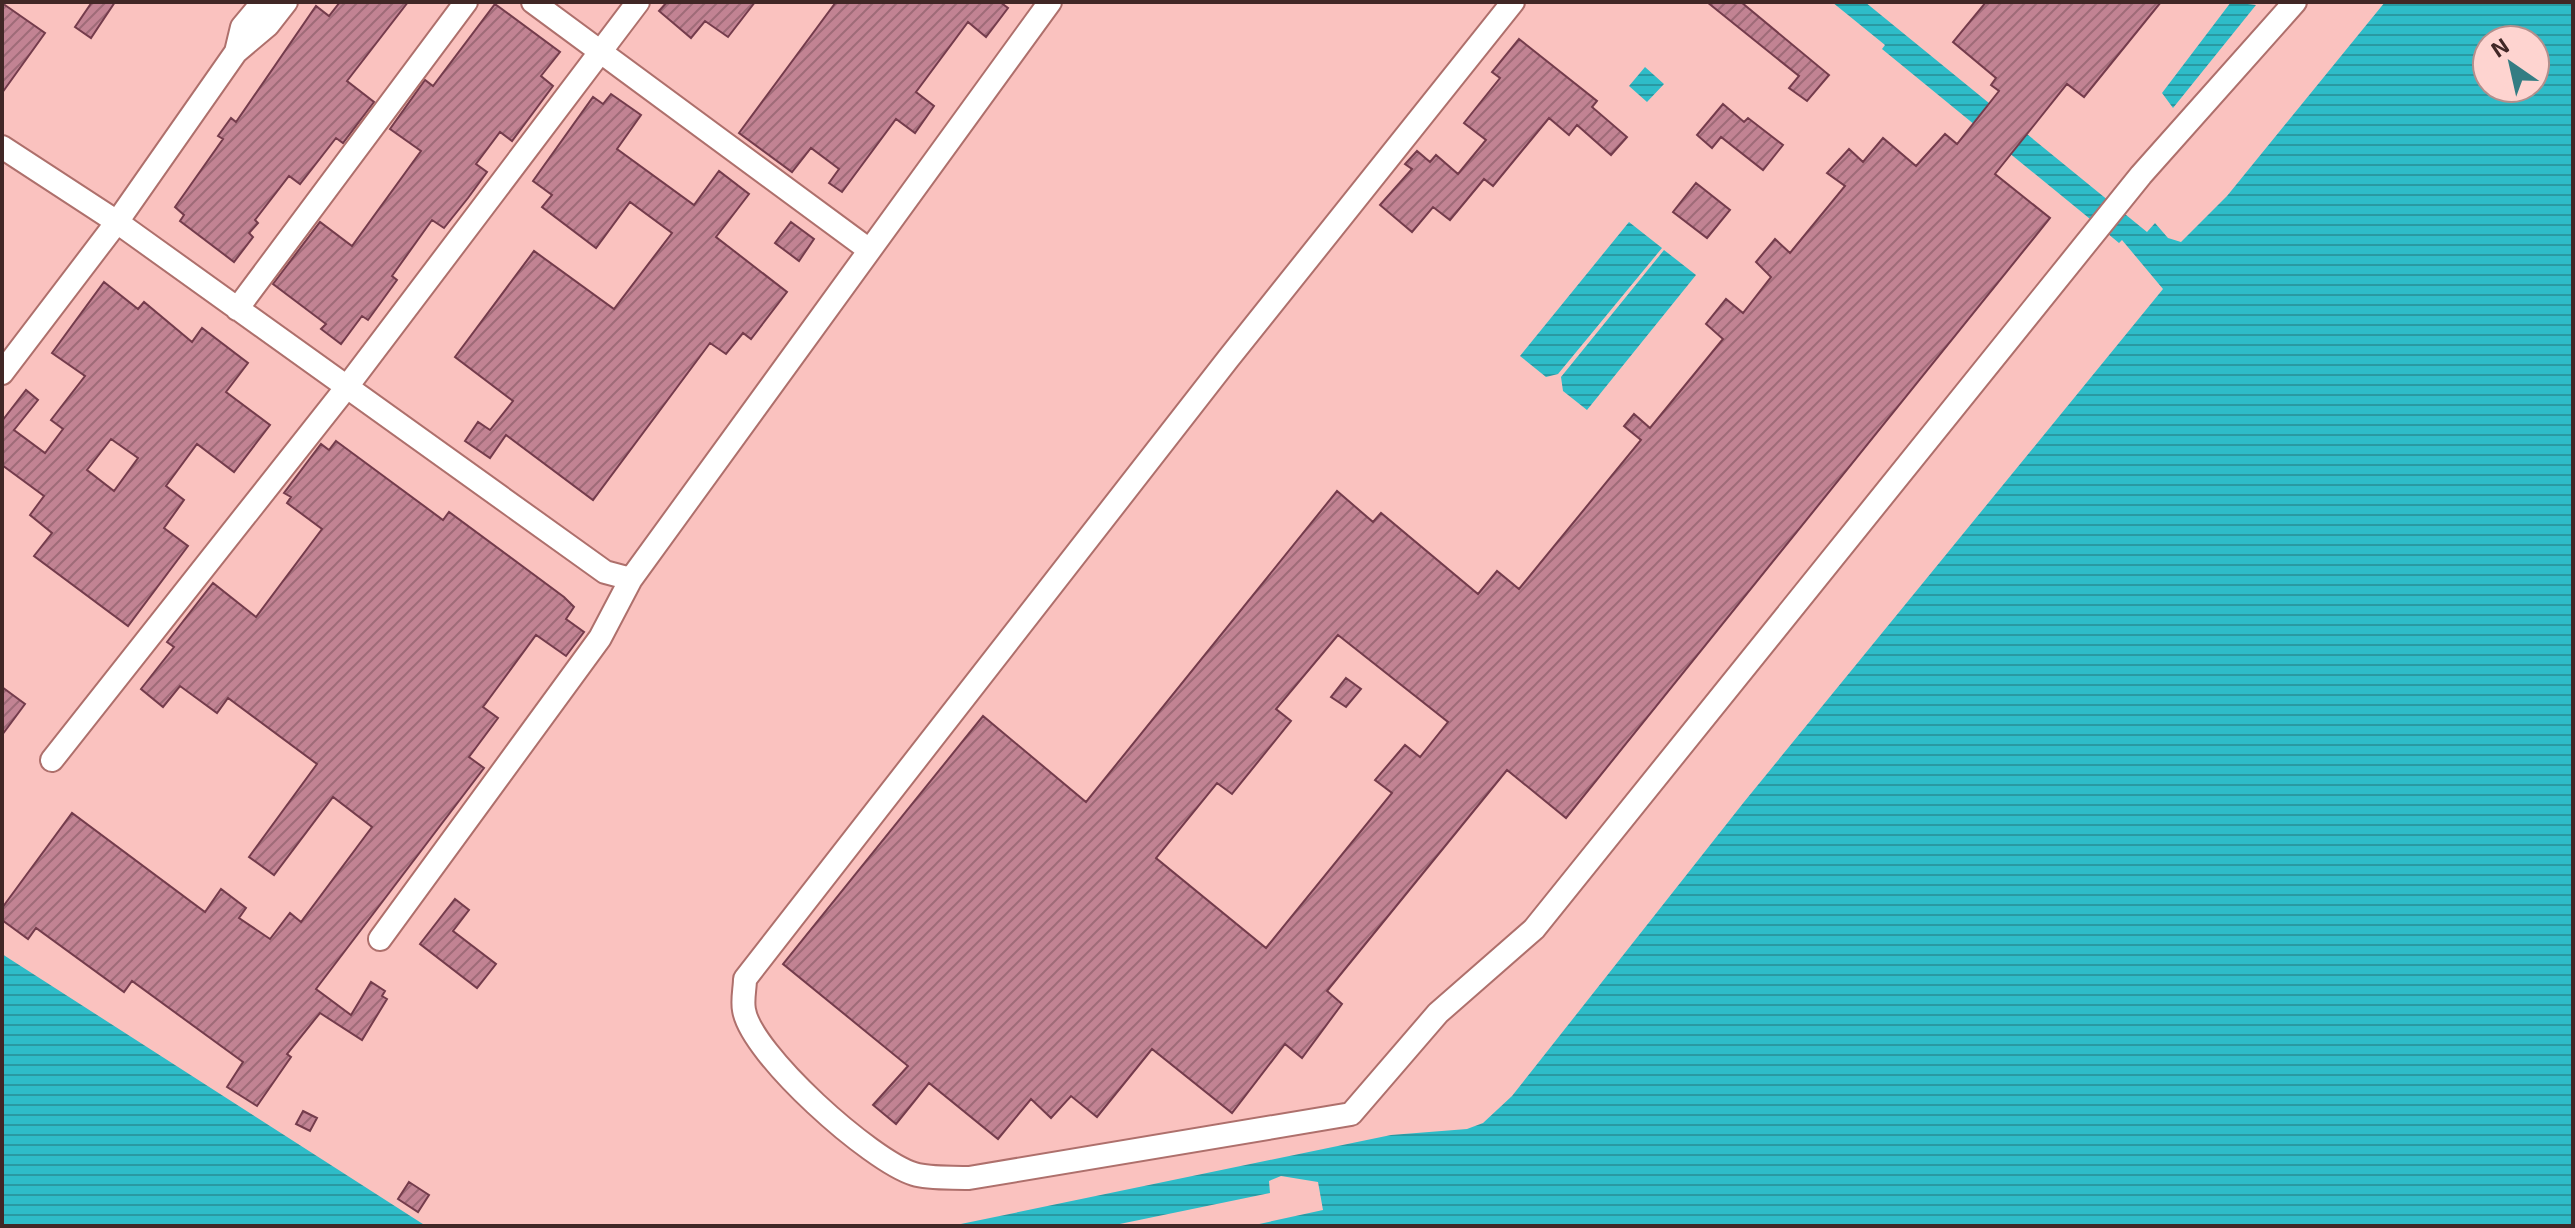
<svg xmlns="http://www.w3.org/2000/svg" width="2575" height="1228" viewBox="0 0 2575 1228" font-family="'Exo 2',sans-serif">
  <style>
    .water { fill: url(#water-rules); fill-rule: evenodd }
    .building { fill: url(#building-hatch); stroke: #743c4c; stroke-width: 2; fill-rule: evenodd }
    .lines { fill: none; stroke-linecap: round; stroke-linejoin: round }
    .minor-casing { stroke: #ae706c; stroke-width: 26 }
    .minor { stroke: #fff; stroke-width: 22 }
  </style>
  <defs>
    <pattern id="water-rules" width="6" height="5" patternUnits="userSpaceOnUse" patternTransform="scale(2)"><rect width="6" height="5" fill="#2ebcc8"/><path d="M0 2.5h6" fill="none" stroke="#2999a2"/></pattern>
    <pattern id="building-hatch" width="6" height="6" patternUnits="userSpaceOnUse" patternTransform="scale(2)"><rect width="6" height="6" fill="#c28393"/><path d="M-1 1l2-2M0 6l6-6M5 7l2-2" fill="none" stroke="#9f6b78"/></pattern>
  </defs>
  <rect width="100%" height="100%" fill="#fac2bf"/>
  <path class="water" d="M1832,2H1865L2147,232L2155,223L2168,238L2181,242L2227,196L2385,2H2573V1226H1250L1323,1210L1318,1182L1281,1176L1269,1181L1270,1193L1110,1226H951L1391,1135L1467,1129L1483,1123L1512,1096L1744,802L2163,289L2122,240L2119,243L2084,214L1882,49L1885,45ZM2487,40H2535V88H2487Z
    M2231,2L2256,5L2173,108L2162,93Z
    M1645,67L1664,84L1647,102L1629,86Z
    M1629,222L1662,248L1558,374L1546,377L1520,356Z
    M1664,250L1696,275L1587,410L1563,391L1561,377Z
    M2,954L426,1226H2Z"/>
  <path class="building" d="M92,2H115L91,38L75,27Z
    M340,2H408L347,81L374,102L343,143L336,138L300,184L289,176L255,220L258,223L249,233L253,237L234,262L180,221L184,215L175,207L223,139L218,136L231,118L236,122L316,6L329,16Z
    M667,2H755L728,37L705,21L691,38L659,11Z
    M836,2H1000L1008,8L986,37L968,22L916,92L934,106L915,133L896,119L842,192L829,183L839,169L811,148L792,172L739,133Z
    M1707,2H1741L1829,75L1807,101L1789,88L1799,76Z
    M1986,2H2161L2084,97L2067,84L1995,174L2050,218L1566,818L1507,770L1327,991L1342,1004L1302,1058L1285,1044L1232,1113L1152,1049L1097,1117L1071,1096L1051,1118L1031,1099L998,1139L929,1083L896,1124L873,1105L908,1066L783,964L983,716L1086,802L1337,491L1373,522L1381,513L1478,594L1497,571L1519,589L1641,440L1624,426L1634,414L1650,428L1723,339L1706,324L1726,299L1743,313L1771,277L1756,262L1775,239L1790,253L1845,186L1827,173L1849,149L1863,162L1883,138L1916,166L1945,134L1957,144L1999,91L1991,85L1996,78L1953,42ZM1338,635L1448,722L1420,757L1405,745L1375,780L1392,793L1266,948L1156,858L1217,783L1232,794L1291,721L1276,709Z
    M2,3L45,33L2,93Z
    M495,4L560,52L541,76L553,86L512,141L500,132L476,164L487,172L468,198L444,228L432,220L392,276L397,280L368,320L362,316L341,344L321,329L326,324L273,284L320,222L352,246L421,151L390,129L425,80L433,86Z
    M1519,39L1597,101L1592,107L1627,137L1611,155L1577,125L1569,135L1549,118L1493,186L1484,179L1450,220L1433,207L1412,232L1380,205L1412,169L1405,164L1417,151L1430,162L1436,155L1458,174L1486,140L1464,123L1500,78L1492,72Z
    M611,94L641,115L617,149L694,205L719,171L749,194L716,237L787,292L751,339L743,333L726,354L710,343L593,500L506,435L490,458L465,441L478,422L490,430L513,401L455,357L534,251L614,309L672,233L630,202L596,248L542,207L552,195L533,181L593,97L603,104Z
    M1723,104L1744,122L1748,118L1783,145L1763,170L1721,137L1712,148L1697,135Z
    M1696,183L1730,210L1707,238L1673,212Z
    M791,222L814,239L799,261L775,243Z
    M104,282L138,309L144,302L192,342L202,328L248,363L226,392L270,425L234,472L197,444L166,486L184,500L164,528L188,546L128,626L34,556L52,533L30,515L44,496L2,465V421L26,390L38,400L14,430L45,453L63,429L51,420L85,376L52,353ZM111,439L138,458L114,491L87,470Z
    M336,441L443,520L449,512L564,597L574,607L566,619L584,632L566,656L536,635L483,707L498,718L469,757L484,768L316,989L351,1015L371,982L385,991L382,996L387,999L362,1040L320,1013L287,1054L291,1057L257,1106L227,1087L243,1062L132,981L124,992L36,928L28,939L2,920V908L72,813L205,912L221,889L246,908L239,918L270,939L290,913L301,922L372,827L333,797L274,875L249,857L317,764L228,698L217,713L180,686L163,707L141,689L174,647L167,642L213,583L256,617L322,529L287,503L291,497L284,493L321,444L329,450Z
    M1346,678L1361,689L1346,707L1331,697Z
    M2,687L25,704L2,735Z
    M455,899L469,910L453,931L496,964L477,988L420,944Z
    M303,1111L317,1118L310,1131L296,1124Z
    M409,1182L429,1195L418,1212L398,1199Z"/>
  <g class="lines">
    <g class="minor-casing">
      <path id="minor" d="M533,2L868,249
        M1513,2L1228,359L745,979C745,988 742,1000 744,1010C751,1054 871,1161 914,1174C930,1179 952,1177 969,1178L1351,1114L1438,1013L1534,929L2141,175L2295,2
        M236,52L242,27L263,2
        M2,147L117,222L605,572L631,579L1050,2
        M237,309L466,2
        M2,373L117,222L236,52L268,25L286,2
        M52,760L346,388L638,2
        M380,939L600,638L631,579"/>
    </g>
    <use href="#minor" class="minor"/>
  </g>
  <rect width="2575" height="1228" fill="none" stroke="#412726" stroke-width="8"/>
  <g transform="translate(2511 64) rotate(326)"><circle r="38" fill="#fed4d0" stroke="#b28f8c" stroke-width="2"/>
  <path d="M0-6L14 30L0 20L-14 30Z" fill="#347d83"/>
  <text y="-12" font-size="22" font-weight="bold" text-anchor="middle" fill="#412726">N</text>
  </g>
</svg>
